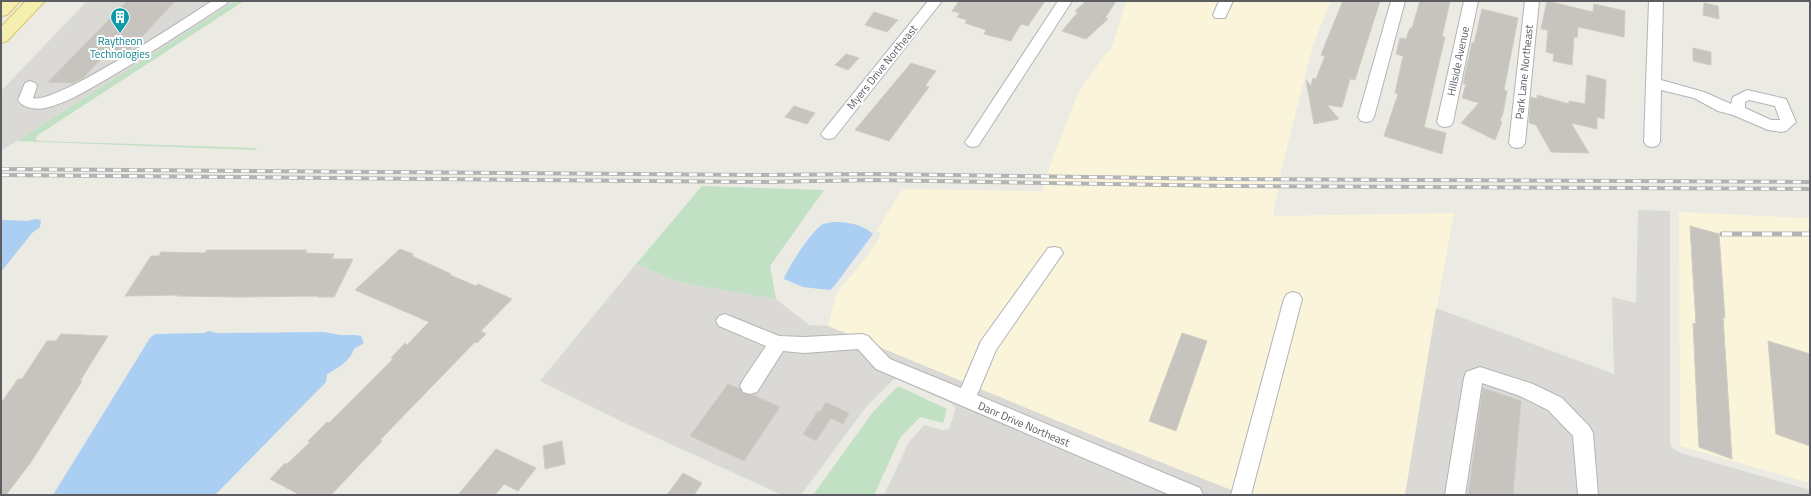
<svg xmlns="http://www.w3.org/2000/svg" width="1811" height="496" viewBox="0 0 1811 496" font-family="'Titillium Web',sans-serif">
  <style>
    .commercial { fill: #f9f4da }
    .industrial { fill: #dad9d5 }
    .green { fill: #c2e0c4 }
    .water { fill: #abcef3 }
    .building { fill: #c7c4bf; stroke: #cfccc2 }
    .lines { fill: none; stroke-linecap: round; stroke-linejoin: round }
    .minor-casing { stroke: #b3b4b8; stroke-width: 2 }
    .major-casing { stroke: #dec769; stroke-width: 2 }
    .minor { fill: #fff; fill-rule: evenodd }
    .major { fill: #f4eeaf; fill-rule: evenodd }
    .rail-far1-casing { stroke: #b2b3b3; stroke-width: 4 }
    .rail-casing { stroke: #b2b3b3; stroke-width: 5 }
    .rail-far1 { stroke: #fff; stroke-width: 2.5; stroke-dasharray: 8; stroke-linecap: butt }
    .rail { stroke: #fff; stroke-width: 3.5; stroke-dasharray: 10; stroke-linecap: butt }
    .labels { text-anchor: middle; stroke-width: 4; stroke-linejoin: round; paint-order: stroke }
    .culture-label { font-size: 11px; fill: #0d838f; stroke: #fff }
    .street-label { font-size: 11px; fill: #5b5d61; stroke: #fff }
  </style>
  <rect width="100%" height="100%" fill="#ebeae3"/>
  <path class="commercial" d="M1126,1H1331L1313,45L1282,167L1273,216L1454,213L1432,335L1405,495H1244L1099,438L828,326L836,294L864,260L880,237V233L877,230L902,189L1042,191L1051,162H1054L1052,159L1079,91L1106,53L1111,50Z
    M1679,212L1810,218V483L1680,446Z"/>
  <path class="industrial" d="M87,1H235L1,151V91Z
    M1638,210L1670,211V443L1672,448L1681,453L1810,490V495H1405L1436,308L1614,374L1612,297L1636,303Z
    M636,264L682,283L776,299L809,325L828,326L1099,438L1244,495H884L909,442L924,425L942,430L949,429L955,411V407L951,403L897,379L893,380L866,407L801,495H782L629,425L540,381Z"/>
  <path class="green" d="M235,1H244L38,135L35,139L39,141L257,148L254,150L17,141Z
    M702,186L824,190L770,266L776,299L682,283L636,264Z
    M898,386L947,409L943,423L920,417L900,438L874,495H813L873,412Z"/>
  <path class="water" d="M36,219L41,220L40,227L32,233L1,272V220L27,221Z
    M833,222C848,222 862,224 873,234L835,285L830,290L803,287L784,279C788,267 813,229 823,224C826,223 830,223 833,222Z
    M209,331L217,333L324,332C330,333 335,334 341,335C348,336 352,334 361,336L364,343L354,349C351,360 337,369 327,374L326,382L215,495H53L150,338L155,334L204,333Z"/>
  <path class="building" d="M127,1H175L127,53L123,56L105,55L83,78L73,83L48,82Z
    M959,1H1045L1028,26L1021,24L1011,41L984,34L986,30L965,23L967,20L957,17L960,13L952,11Z
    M1086,1H1116L1105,18L1108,19L1086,39L1062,31L1078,12L1075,11Z
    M1343,1H1380L1355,80L1350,79L1342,107L1327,105L1339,119L1314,124L1306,80L1311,86L1313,78L1316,79L1325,56L1321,55L1326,42Z
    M1420,1H1450L1442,37H1445L1424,127L1446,133L1442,154L1384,136L1398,94L1395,93L1403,56L1396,54L1400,38L1406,39L1410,28H1412Z
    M1547,1L1593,12L1594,4L1625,11L1624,37L1578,27L1577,38L1574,37L1572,65L1553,61L1554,54L1546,52L1548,30L1541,29Z
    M1704,3L1718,6L1719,19L1703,15Z
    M1482,9L1518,18L1504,90L1507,91L1503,113L1500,121L1502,122L1495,140L1461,123L1479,103L1462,98L1466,84H1463L1472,42L1474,43Z
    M874,12L898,20L887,32L865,25Z
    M1693,48L1711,52V65L1693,61Z
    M846,54L859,58L848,70L835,65Z
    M911,63L936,71L925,86L929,87L889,141L855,130Z
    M1587,75L1606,80L1604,119L1597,117V129L1571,123L1589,153L1551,152L1536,125L1529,123L1531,97L1537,99V95L1569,104V101L1585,104Z
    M794,106L815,113L807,124L785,117Z
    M1690,226L1719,234L1725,318L1723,317L1732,459L1699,447L1693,323L1696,324Z
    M400,249L413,254L412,256L451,274L450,275L476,286L478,284L512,299L481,331L486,334L477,343L475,342L380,440L382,441L331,495H300L270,479L285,463L287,464L310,442L308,441L327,422L329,423L393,359L391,358L405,343L407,345L429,322L355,290Z
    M207,250H307L305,253L334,254L332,259H353L334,297H317L318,296L240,297L177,296L178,295L125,296L151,256H159L161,252L205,253Z
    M1182,333L1207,341L1176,431L1149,421Z
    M61,334L108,336L80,381H82L31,462L6,495H1V403L18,379H22L47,341H56Z
    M1768,341L1810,354V446L1776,434Z
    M728,384L740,389L743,393L753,395L780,407L744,461L690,436Z
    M1483,388L1521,401L1513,495H1468Z
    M826,402L849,413L843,424L831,418L816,441L803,434L818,411L820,412Z
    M562,441L565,464L545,469L543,446Z
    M496,449L536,468L518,491L504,484L495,495H458Z
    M683,473L702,483L694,495H667Z"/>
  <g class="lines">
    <g class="minor-casing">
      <path id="minor" d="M212,1H228L226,4C184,31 142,59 98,84C82,93 64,104 45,108C36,110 23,108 18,100L25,83L30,81L35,83L37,86L33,98C54,106 187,17 212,1Z
        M928,1H942L834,138L829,139L824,138L821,134L824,130Z
        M1058,1H1072L978,146L973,147L968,146L965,142L968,138Z
        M1219,1H1233L1225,18H1215L1213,15Z
        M1391,1H1405L1374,117L1371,121L1366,122L1361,121L1358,117Z
        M1464,1H1478L1453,122L1450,126L1445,127L1440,126L1437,122Z
        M1525,1H1539L1525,143L1522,147L1517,148L1512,147L1509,143Z
        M1649,1H1663L1661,80L1704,92L1731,104L1733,97L1747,90L1786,99L1796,122L1786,131L1781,132L1768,130L1733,115L1718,111L1694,98L1661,90L1660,142L1657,146L1652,147L1647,146L1644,142ZM1749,100L1775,106L1780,120H1771L1745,108V102Z
        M1054,247L1060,248L1063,253L996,350L977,395L1200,488L1203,495H1170L876,369L858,349L804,353L783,351L757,392L750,394L743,392L740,386L743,380L766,346L719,326L716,321L719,316L725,314L779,336L804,337L862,334L868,336L890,359L961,388L981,341L1048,248Z
        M1293,292L1299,294L1302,299L1251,495H1231L1284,299L1287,294Z
        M1480,367L1533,384L1562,398L1590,427L1593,433L1598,495H1578L1573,436L1548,410L1520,396L1482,383L1465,495H1445L1464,378L1466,372Z"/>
    </g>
    <g class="major-casing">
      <path id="major" d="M1,1H20L7,15L1,16Z
        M26,1H45L7,41L1,43V27Z"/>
    </g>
    <use href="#minor" class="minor"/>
    <use href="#major" class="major"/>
    <g class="rail-far1-casing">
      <path id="rail-far1" d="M1,169L761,175L874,174L1228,179L1810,182
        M1,175L760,182L874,180L1230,186L1810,189"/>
    </g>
    <g class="rail-casing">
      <path id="rail" d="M1722,234H1810"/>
    </g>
    <use href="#rail-far1" class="rail-far1"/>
    <use href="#rail" class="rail"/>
  </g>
  <defs>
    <g id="building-pin" transform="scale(1)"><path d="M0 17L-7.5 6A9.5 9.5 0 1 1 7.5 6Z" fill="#0f9aa8" stroke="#fff"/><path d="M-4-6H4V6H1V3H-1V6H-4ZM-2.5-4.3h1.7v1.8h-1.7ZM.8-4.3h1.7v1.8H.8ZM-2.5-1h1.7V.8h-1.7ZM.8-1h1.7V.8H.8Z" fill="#fff"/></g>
  </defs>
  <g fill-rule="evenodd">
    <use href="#building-pin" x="120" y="17"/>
  </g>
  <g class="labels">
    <g class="culture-label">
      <text x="120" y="45">Raytheon<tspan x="120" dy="13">Technologies</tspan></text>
    </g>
    <g class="street-label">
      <text transform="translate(1458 61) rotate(-78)" y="4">Hillside Avenue</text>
      <text transform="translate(882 67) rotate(-51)" y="4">Myers Drive Northeast</text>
      <text transform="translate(1524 72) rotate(-84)" y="4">Park Lane Northeast</text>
      <text transform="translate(1024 424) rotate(23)" y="4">Danr Drive Northeast</text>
    </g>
  </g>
  <rect width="1811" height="496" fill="none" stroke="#5b5d61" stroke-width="4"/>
</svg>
